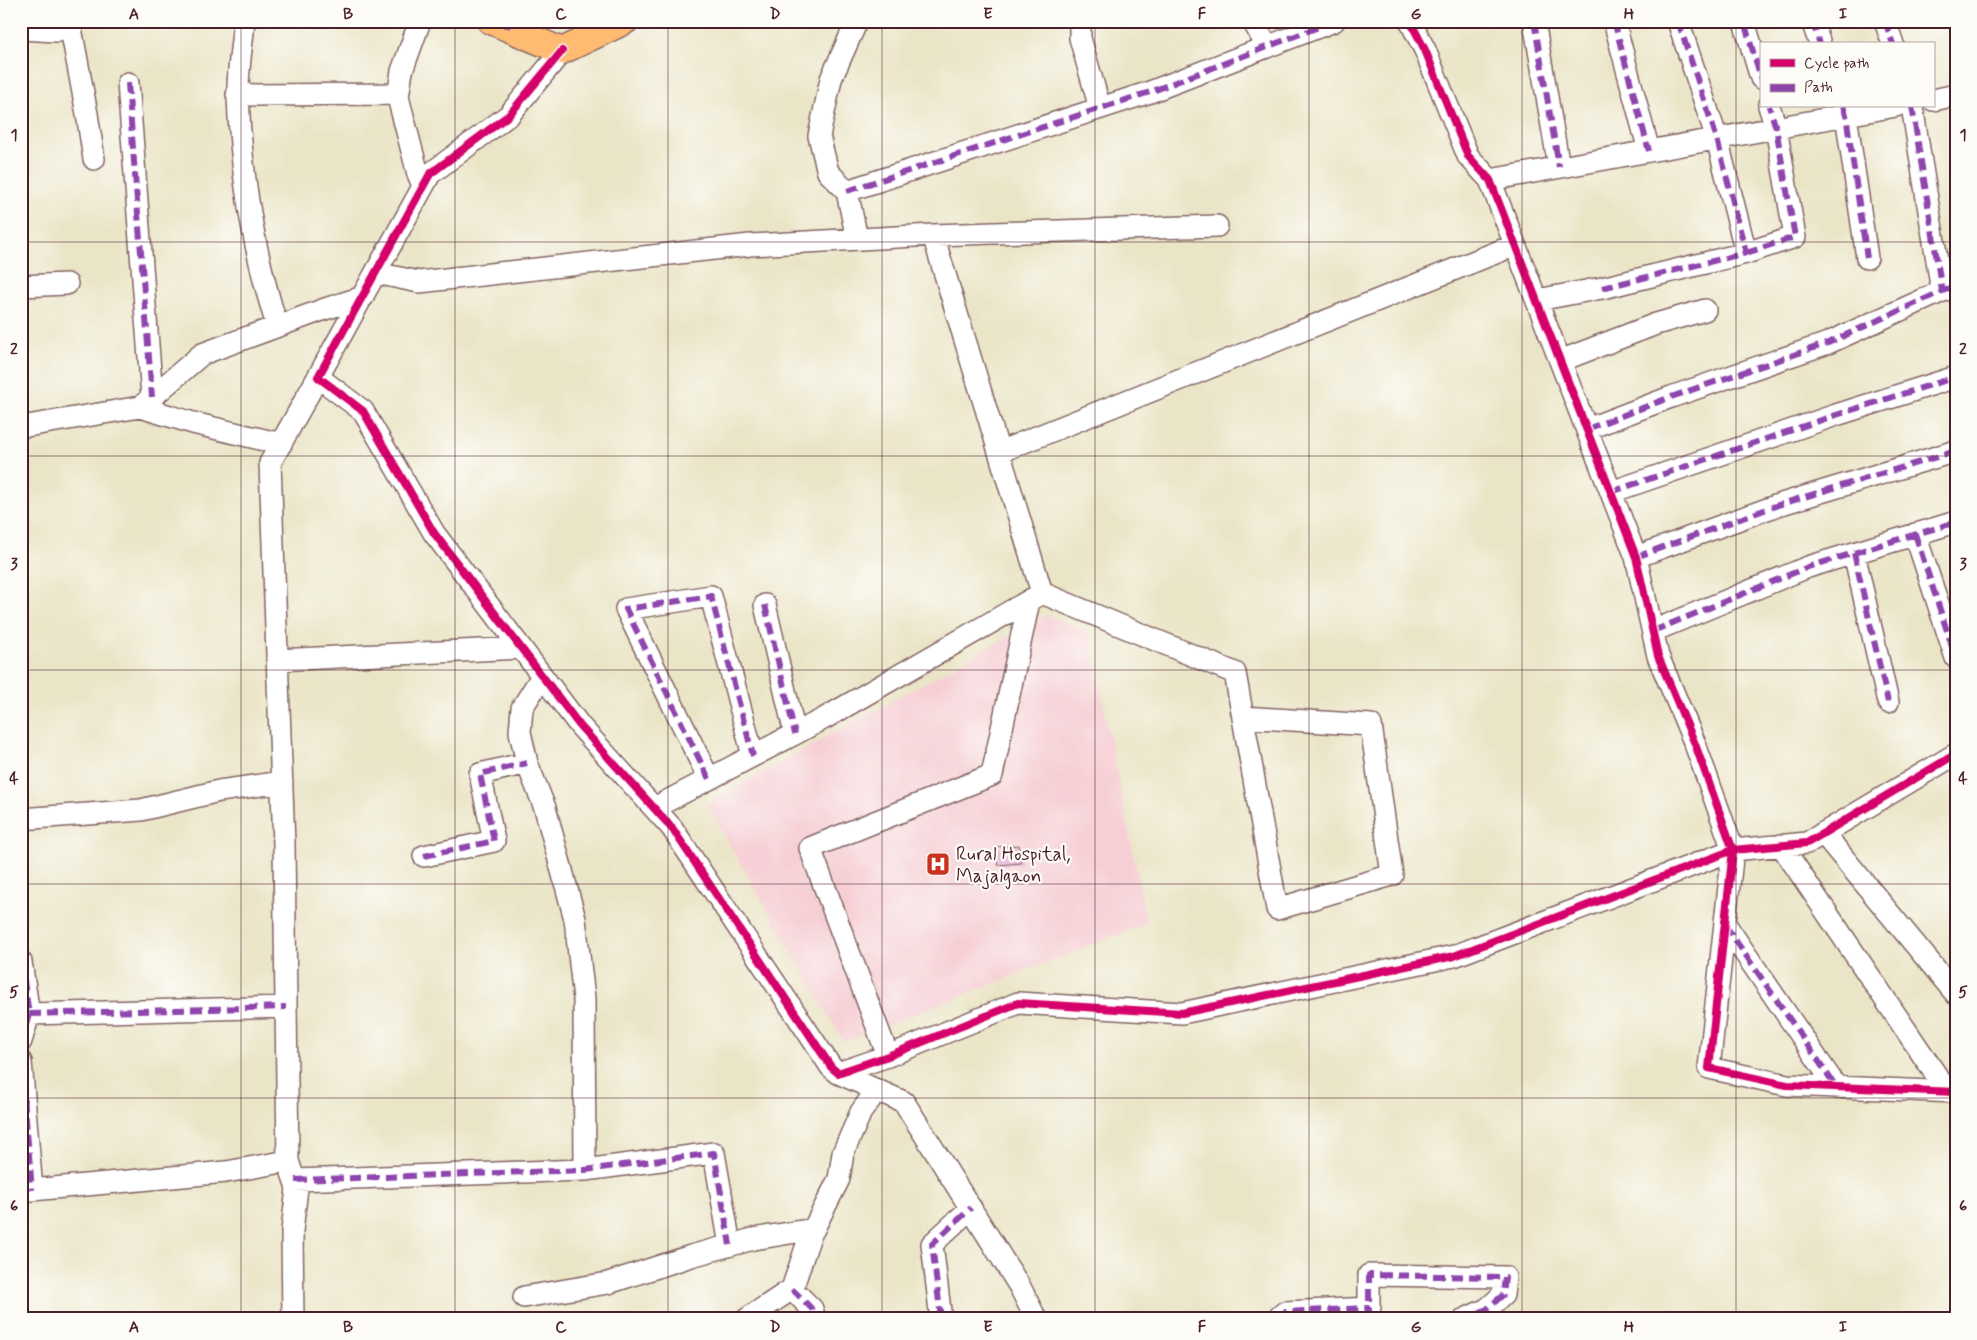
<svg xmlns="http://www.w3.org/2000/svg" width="1977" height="1340" viewBox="0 0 1977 1340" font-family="Mynerve,sans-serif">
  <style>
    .built { fill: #f6cfd5 }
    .building { fill: #e29bcf }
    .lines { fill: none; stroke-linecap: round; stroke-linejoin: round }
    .minor-casing { stroke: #826462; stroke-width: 24 }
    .major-casing { stroke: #826462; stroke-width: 29 }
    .minor { stroke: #fff; stroke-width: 21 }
    .major { stroke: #ffbb71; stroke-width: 26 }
    .quiet { stroke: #8e44ad; stroke-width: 6; stroke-dasharray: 12 6; stroke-linecap: butt }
    .cycleway-casing { stroke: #fdfcf7; stroke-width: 11 }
    .cycleway { stroke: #d6006c; stroke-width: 8 }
    .grid { fill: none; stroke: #4a1f2b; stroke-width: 1; stroke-opacity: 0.55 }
    .labels { text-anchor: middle; stroke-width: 4.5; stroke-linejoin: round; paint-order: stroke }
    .poi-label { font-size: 19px; fill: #4a1f2b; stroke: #fdfcf7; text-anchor: start }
    .neatline { fill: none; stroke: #4a1f2b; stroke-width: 2 }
    .grid-label { font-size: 16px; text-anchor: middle; font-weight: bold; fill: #4a1f2b }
  </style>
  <rect width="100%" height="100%" fill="#fdfcf7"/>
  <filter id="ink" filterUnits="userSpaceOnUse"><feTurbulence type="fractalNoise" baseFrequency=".02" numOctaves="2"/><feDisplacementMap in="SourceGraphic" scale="10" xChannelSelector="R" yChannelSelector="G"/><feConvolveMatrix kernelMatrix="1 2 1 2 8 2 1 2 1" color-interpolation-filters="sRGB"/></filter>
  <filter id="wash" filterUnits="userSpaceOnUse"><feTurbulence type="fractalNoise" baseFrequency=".0096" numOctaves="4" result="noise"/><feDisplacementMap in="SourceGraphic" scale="20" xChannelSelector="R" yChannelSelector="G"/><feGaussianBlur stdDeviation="1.12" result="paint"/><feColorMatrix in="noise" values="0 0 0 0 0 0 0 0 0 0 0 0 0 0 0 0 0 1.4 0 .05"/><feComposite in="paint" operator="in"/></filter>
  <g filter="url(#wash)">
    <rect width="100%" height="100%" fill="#ebe5c8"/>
    <path class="built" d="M1047,615L1089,633L1147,923L844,1042L706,804Z"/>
    <g id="blocks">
      <path class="building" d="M1019,845L1021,863L998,865L996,847Z"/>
    </g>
  </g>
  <g filter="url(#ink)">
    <use href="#blocks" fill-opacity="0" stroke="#826462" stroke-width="1"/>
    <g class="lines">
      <g class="minor-casing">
        <path id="minor" d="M244,21C242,46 237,73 238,97C241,175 254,252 277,326
          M420,21L402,71L398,97L418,174L423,186
          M857,21L831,79L819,136L828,172L847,191L857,239
          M1080,21V38L1100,108
          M1253,21L1267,47
          M1410,21L1425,50L1468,156L1490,180L1636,557L1658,656L1695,744L1733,850L1709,1068L1787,1085L1956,1092
          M1534,21L1559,167
          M1614,21L1649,151
          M1812,21L1820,44
          M1885,21L1893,44
          M1745,25L1761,78
          M21,29L56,31L70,23L87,114L94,159
          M585,40V21
          M562,51L509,115L430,174L318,377L363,411L434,533L580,726L672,828L831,1067L838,1073L888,1056L1018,1003L1182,1013L1454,956L1733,850L1807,843L1956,754
          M128,83L152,397
          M237,95L398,94
          M1933,100L1956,95
          M1843,106L1846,115L1867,258
          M1912,106L1942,291
          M1490,180L1896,106
          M847,191L1150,92L1334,21
          M933,235L1042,593
          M1746,253L1795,237L1776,128L1769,106
          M376,273L419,282L750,245L933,235L1217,226
          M21,286L67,284
          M1537,300L1602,288L1746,253L1717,139L1678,21
          M1560,361L1656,324L1705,310
          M144,404L202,354L325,309L363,297
          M21,427L140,407L193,423L281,444
          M1587,429L1671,397L1828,343L1956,285
          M999,452L1515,245
          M1611,492L1836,415L1956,377
          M1915,534L1956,658
          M1854,553L1888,702
          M1636,557L1778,505L1956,451
          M1042,593L1235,673L1277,909L1392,875L1371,725L1243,717
          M765,605L795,734
          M1653,631L1808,567L1956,522
          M277,660L521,648
          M542,676L522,708L520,732L527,763L545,808L575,919L584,999L585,1170
          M709,779L626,609L711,596L753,756
          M654,808L825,718L1037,596
          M21,819L141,810L219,791L282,782
          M1823,833L1956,994
          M1781,845L1947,1091
          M424,856L494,841L480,774L527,763
          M1725,924L1837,1088
          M21,962L29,1014L21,1041
          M29,1014L286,1007
          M888,1056L810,848L992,775L1029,601
          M21,1062L32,1190
          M838,1073L904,1102L1020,1287L1036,1319
          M295,1180L585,1170L714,1153L730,1245
          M21,1191L226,1172L288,1161
          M792,1289L812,1309L815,1319
          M524,1297L608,1283L691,1256L753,1239L814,1229
          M293,1319L292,1231L297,1188L288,1161L284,845L270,463L318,377
          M747,1319L792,1289L810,1236L839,1179L843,1153L861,1112L877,1090
          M941,1319L932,1244L971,1208
          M1277,1319L1285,1312L1370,1308
          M1369,1319V1275L1505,1277L1503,1295L1487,1309L1465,1319"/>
      </g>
      <g class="major-casing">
        <path id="major" d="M491,21L562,51L625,21"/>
      </g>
      <use href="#minor" class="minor"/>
      <use href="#major" class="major"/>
      <path class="quiet" d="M1534,21L1559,167
        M1614,21L1649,151
        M1812,21L1820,44
        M1885,21L1893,44
        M1745,25L1761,78
        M507,28L508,21
        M128,83L152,397
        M1843,106L1846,115L1867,258
        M1912,106L1942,291
        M847,191L1150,92L1334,21
        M1746,253L1795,237L1776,128L1769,106
        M1602,288L1746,253L1717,139L1678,21
        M1587,429L1671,397L1828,343L1956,285
        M1611,492L1836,415L1956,377
        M1915,534L1956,658
        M1854,553L1888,702
        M1636,557L1778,505L1956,451
        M765,605L795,734
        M1653,631L1808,567L1956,522
        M709,779L626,609L711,596L753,756
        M424,856L494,841L480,774L527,763
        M1725,925L1837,1088
        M21,962L29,1014L21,1041
        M29,1014L286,1007
        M21,1062L32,1190
        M295,1180L585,1170L714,1153L730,1245
        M792,1289L812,1309L815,1319
        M941,1319L932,1244L971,1208
        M1277,1319L1285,1312L1370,1308
        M1369,1319V1275L1505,1277L1503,1295L1487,1309L1465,1319"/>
      <g class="cycleway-casing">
        <path id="cycleway" d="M1410,21L1425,50L1468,156L1490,180L1636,557L1658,656L1695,744L1733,850L1709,1068L1787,1085L1956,1092
          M562,51L509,115L430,174L318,377L363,411L434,533L580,726L672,828L831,1067L838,1073L888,1056L1018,1003L1182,1013L1454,956L1733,850L1807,843L1956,754"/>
      </g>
      <use href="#cycleway" class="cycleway"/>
    </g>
  </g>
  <path class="grid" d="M241,21V1319M455,21V1319M668,21V1319M882,21V1319M1095,21V1319M1309,21V1319M1522,21V1319M1736,21V1319M21,242H1956M21,456H1956M21,670H1956M21,884H1956M21,1098H1956"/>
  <defs>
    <g id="hospital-square" transform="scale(1.25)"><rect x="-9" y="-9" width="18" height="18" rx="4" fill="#c8321e" stroke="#fdfcf7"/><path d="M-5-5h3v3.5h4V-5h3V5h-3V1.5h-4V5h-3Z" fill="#fff"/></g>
  </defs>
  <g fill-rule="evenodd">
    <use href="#hospital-square" x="938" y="864"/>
  </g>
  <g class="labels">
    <g class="poi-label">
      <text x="956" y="860">Rural Hospital,<tspan x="956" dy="22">Majalgaon</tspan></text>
    </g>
  </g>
  <rect width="1977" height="1340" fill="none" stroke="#fdfcf7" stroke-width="55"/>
  <rect x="1760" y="42" width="175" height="65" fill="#fdfcf7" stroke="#b5a4a5"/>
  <rect x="1770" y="59" width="25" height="8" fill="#d6006c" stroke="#b5a4a5"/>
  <text x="1804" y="68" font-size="15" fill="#4a1f2b">Cycle path</text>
  <rect x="1770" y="84" width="25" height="8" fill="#8e44ad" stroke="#b5a4a5"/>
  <text x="1804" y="92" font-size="15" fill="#4a1f2b">Path</text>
  <rect x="28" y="28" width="1922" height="1284" class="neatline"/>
  <g class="grid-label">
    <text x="134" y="19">A</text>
    <text x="348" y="19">B</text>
    <text x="561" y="19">C</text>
    <text x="775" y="19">D</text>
    <text x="988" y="19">E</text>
    <text x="1202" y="19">F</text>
    <text x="1416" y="19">G</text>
    <text x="1629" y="19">H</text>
    <text x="1843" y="19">I</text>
    <text x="14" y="140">1</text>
    <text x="1963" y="140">1</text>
    <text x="14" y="354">2</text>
    <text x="1963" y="354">2</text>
    <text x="14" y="569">3</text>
    <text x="1963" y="569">3</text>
    <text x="14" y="783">4</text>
    <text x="1963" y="783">4</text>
    <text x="14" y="997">5</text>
    <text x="1963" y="997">5</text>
    <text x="14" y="1211">6</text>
    <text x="1963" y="1211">6</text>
    <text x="134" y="1332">A</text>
    <text x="348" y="1332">B</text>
    <text x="561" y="1332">C</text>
    <text x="775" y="1332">D</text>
    <text x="988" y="1332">E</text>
    <text x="1202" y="1332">F</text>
    <text x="1416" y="1332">G</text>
    <text x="1629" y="1332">H</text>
    <text x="1843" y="1332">I</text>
  </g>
</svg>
